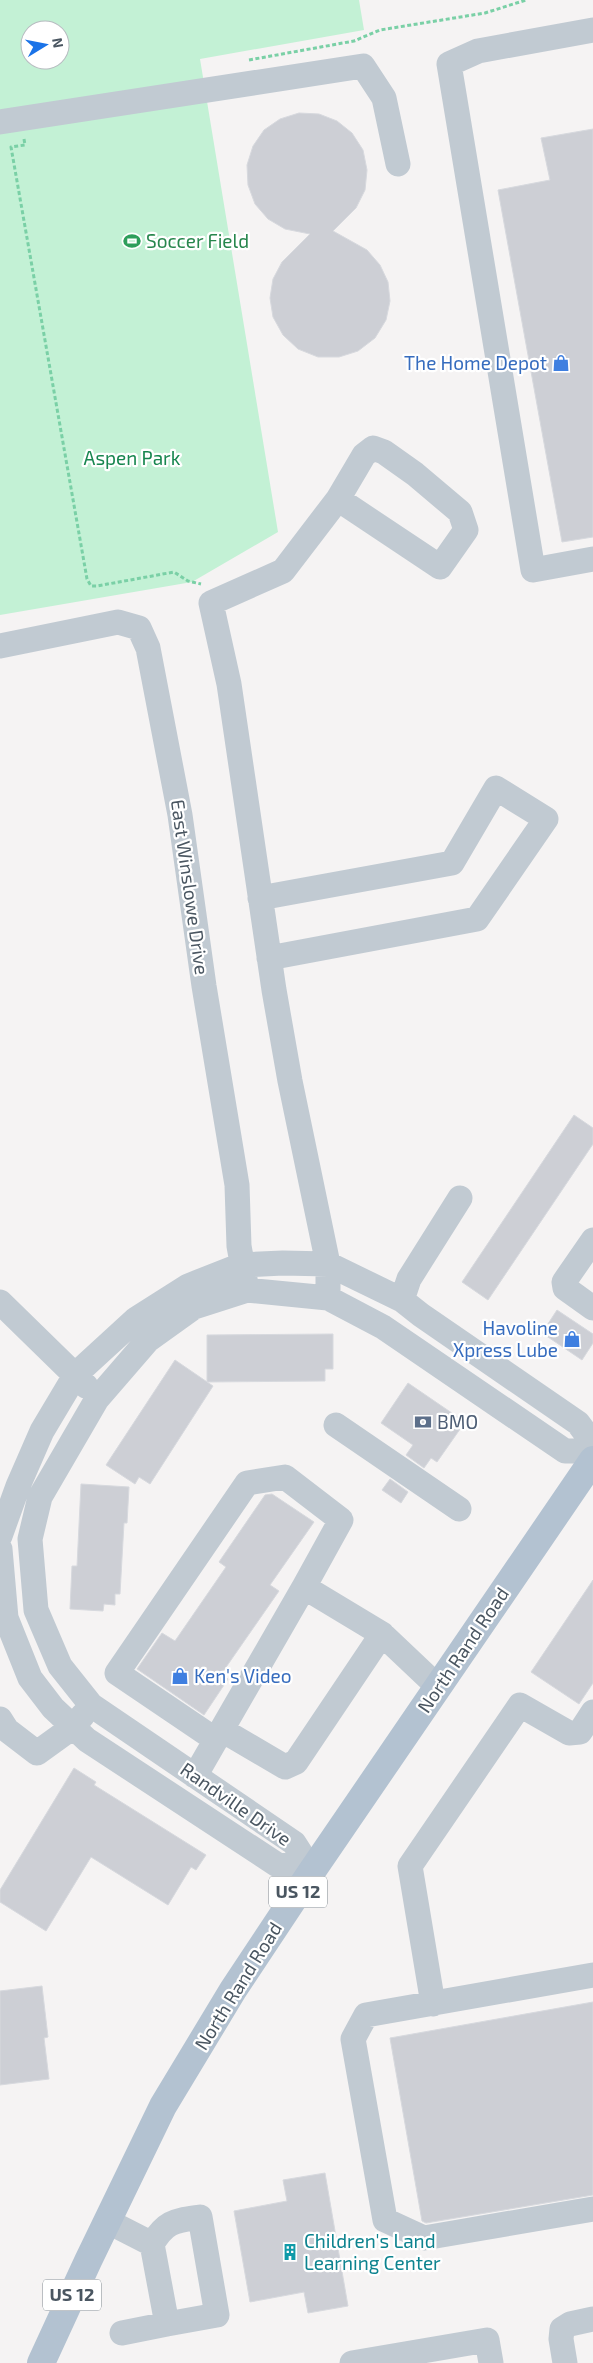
<svg xmlns="http://www.w3.org/2000/svg" width="593" height="2363" viewBox="0 0 593 2363" font-family="'Exo 2',sans-serif">
  <style>
    .green { fill: #c3f1d5; fill-rule: evenodd }
    .building { fill: #cdcfd5; stroke: #d7d9de }
    .lines { fill: none; stroke-linecap: round; stroke-linejoin: round }
    .path { stroke: #7ad0a6; stroke-width: 3; stroke-dasharray: 4 2.5; stroke-linecap: butt }
    .minor { stroke: #c1cad2; stroke-width: 25 }
    .major { stroke: #b3c2d1; stroke-width: 28 }
    .labels { text-anchor: middle; stroke-width: 4.5; stroke-linejoin: round; paint-order: stroke }
    .shield { fill: #fff; stroke: #808990; stroke-width: 1 }
    .shield-label { font-size: 18px; font-weight: bold; fill: #4a5661 }
    .leisure-label { font-size: 19px; fill: #27864d; stroke: #fff; text-anchor: start }
    .shop-label { font-size: 19px; fill: #366cbe; stroke: #fff; text-anchor: end }
    .park-label { font-size: 19px; fill: #17864f; stroke: #fff }
    .street-label { font-size: 19px; fill: #4a5661; stroke: #fff }
    .service-label { font-size: 19px; fill: #4e5e75; stroke: #fff; text-anchor: start }
    .culture-label { font-size: 19px; fill: #0d838f; stroke: #fff; text-anchor: start }
  </style>
  <rect width="100%" height="100%" fill="#f5f3f3"/>
  <path class="green" d="M0,0H359L364,30L200,59L278,532L192,582L0,615ZM30,30H60V60H30Z"/>
  <path class="building" d="M299,113L319,114L337,121L352,133L363,150L367,170L365,190L356,208L333,231L367,250L380,265L388,282L390,301L386,320L375,338L358,351L339,357H318L298,349L283,335L273,317L270,298L273,279L282,262L310,234L285,229L268,219L255,204L248,185L247,165L253,146L264,130L280,119Z
    M593,129V537L562,542L498,190L550,180L541,138Z
    M574,1115L593,1128V1144L488,1300L462,1282Z
    M557,1310L593,1334V1343L582,1360L542,1333Z
    M333,1334V1369H325V1381L207,1382V1335Z
    M175,1360L213,1386L150,1484L139,1477L135,1484L106,1465Z
    M408,1383L465,1422L437,1462L431,1458L424,1468L406,1455L413,1445L381,1423Z
    M390,1479L408,1492L401,1503L382,1490Z
    M81,1484L129,1487L127,1523H124L120,1594H115V1605L104,1604L103,1611L70,1609L72,1566H77Z
    M272,1494L314,1522L270,1585L279,1591L222,1673L228,1679L204,1715L137,1669L162,1633L175,1641L226,1567L219,1562L265,1495Z
    M593,1580V1683L579,1704L531,1672Z
    M74,1768L96,1782L94,1785L206,1855L196,1870L191,1867L168,1905L91,1857L46,1931L0,1902V1890Z
    M42,1986L48,2037L44,2038L49,2079L0,2085V1991Z
    M593,2002V2195L426,2223L422,2221L390,2038Z
    M325,2173L348,2306L308,2313L304,2292L250,2302L234,2211L287,2201L283,2180Z"/>
  <g class="lines">
    <path class="path" d="M249,60L354,41L380,30L485,13L526,0
      M24,139L25,145L11,147L87,579L91,586H97L174,572L188,581L201,584"/>
    <path class="minor" d="M593,30L478,51L449,64L533,570L593,559
      M0,122L363,66L384,98L398,164
      M0,646L118,622L139,628L148,648L180,815L204,986L237,1185L239,1246L247,1290
      M260,898L452,863L496,788L546,819L477,919L269,958
      M593,1240L564,1282L565,1288L593,1308
      M328,1298V1264L290,1081L274,990L229,684L211,603L283,571L338,499L440,567L466,530L460,512L415,474L384,452L373,448L364,455L338,499
      M402,1300L409,1279L460,1198
      M0,1302L86,1386
      M336,1425L459,1509
      M0,1536L18,1486L42,1431L76,1374L136,1319L188,1286L241,1265L283,1263L328,1264L402,1300L421,1315L578,1423L593,1443
      M0,1549L6,1618L30,1678L53,1708L87,1740L276,1864L312,1871
      M0,1719L7,1730L37,1753L73,1727L83,1715
      M222,1730L285,1767L296,1762L382,1634
      M216,1740L117,1673L247,1483L285,1477L341,1520L304,1587
      M195,1776L304,1587L382,1634L438,1687
      M312,1871L294,1843L91,1705L60,1666L36,1610L30,1539L40,1497L97,1399L148,1340L194,1307L247,1290L328,1298L383,1327L565,1451H593
      M593,1975L366,2015L353,2039L385,2220L424,2238L593,2209
      M433,2004L410,1866L520,1705L569,1733L580,1732L593,1712
      M107,2221L152,2244L167,2324L217,2315L200,2217C174,2221 166,2221 152,2244
      M122,2333L167,2324
      M352,2363L487,2340L491,2363
      M565,2363L561,2339L562,2329L570,2324L593,2319"/>
    <path class="major" d="M41,2363L88,2261L163,2106L233,1990L312,1871L593,1460"/>
  </g>
  <defs>
    <g id="stadium-bare" transform="scale(1.35)"><path d="M0-5a6.5 5 0 1 0 0 10a6.5 5 0 1 0 0-10ZM-3.5-1.8h7v3.6h-7Z" fill="#2e9e5b" stroke="#fff" stroke-width="2.5" paint-order="stroke"/></g>
    <g id="shop-bare" transform="scale(1.35)"><path d="M-5-2.5h2.3a2.7 3.5 0 0 1 5.4 0H5L5.5 6h-11ZM-1.5-2.5h3a1.5 2.3 0 0 0-3 0Z" fill="#3f7fe0" stroke="#fff" stroke-width="2.5" paint-order="stroke"/></g>
    <g id="bank-bare" transform="scale(1.35)"><path d="M-6-4H6V4H-6ZM0-2.3a2.3 2.3 0 1 0 0 4.6a2.3 2.3 0 1 0 0-4.6Z" fill="#5c6f8a" stroke="#fff" stroke-width="2.5" paint-order="stroke"/></g>
    <g id="building-bare" transform="scale(1.35)"><path d="M-4-6H4V6H1V3H-1V6H-4ZM-2.5-4.3h1.7v1.8h-1.7ZM.8-4.3h1.7v1.8H.8ZM-2.5-1h1.7V.8h-1.7ZM.8-1h1.7V.8H.8Z" fill="#0f9aa8" stroke="#fff" stroke-width="2.5" paint-order="stroke"/></g>
  </defs>
  <g fill-rule="evenodd">
    <use href="#stadium-bare" x="132" y="241"/>
    <use href="#shop-bare" x="561" y="363"/>
    <use href="#shop-bare" x="572" y="1339"/>
    <use href="#bank-bare" x="423" y="1422"/>
    <use href="#shop-bare" x="180" y="1676"/>
    <use href="#building-bare" x="290" y="2252"/>
  </g>
  <g class="labels">
    <g class="shield">
      <rect x="269" y="1876.5" width="58" height="31" rx="4"/>
      <rect x="43" y="2279.5" width="58" height="31" rx="4"/>
    </g>
    <g class="shield-label">
      <text x="298" y="1898">US 12</text>
      <text x="72" y="2301">US 12</text>
    </g>
    <g class="leisure-label">
      <text x="146" y="248">Soccer Field</text>
    </g>
    <g class="shop-label">
      <text x="547" y="370">The Home Depot</text>
      <text x="558" y="1335">Havoline<tspan x="558" dy="22">Xpress Lube</tspan></text>
      <text x="194" y="1683" text-anchor="start">Ken's Video</text>
    </g>
    <g class="park-label">
      <text x="132" y="465">Aspen Park</text>
    </g>
    <g class="street-label">
      <text transform="translate(190 887) rotate(82)" y="7">East Winslowe Drive</text>
      <text transform="translate(463 1650) rotate(-56)" y="7">North Rand Road</text>
      <text transform="translate(236 1804) rotate(35)" y="7">Randville Drive</text>
      <text transform="translate(238 1986) rotate(-58)" y="7">North Rand Road</text>
    </g>
    <g class="service-label">
      <text x="437" y="1429">BMO</text>
    </g>
    <g class="culture-label">
      <text x="304" y="2248">Children's Land<tspan x="304" dy="22">Learning Center</tspan></text>
    </g>
  </g>
  <g transform="translate(45 45) rotate(80)"><circle r="24" fill="#ffffff" stroke="#b7bbc0"/>
  <path d="M0-4L9 19L0 12L-9 19Z" fill="#1a73e8"/>
  <text y="-8" font-size="14" font-weight="bold" text-anchor="middle" fill="#4a5661">N</text>
  </g>
</svg>
